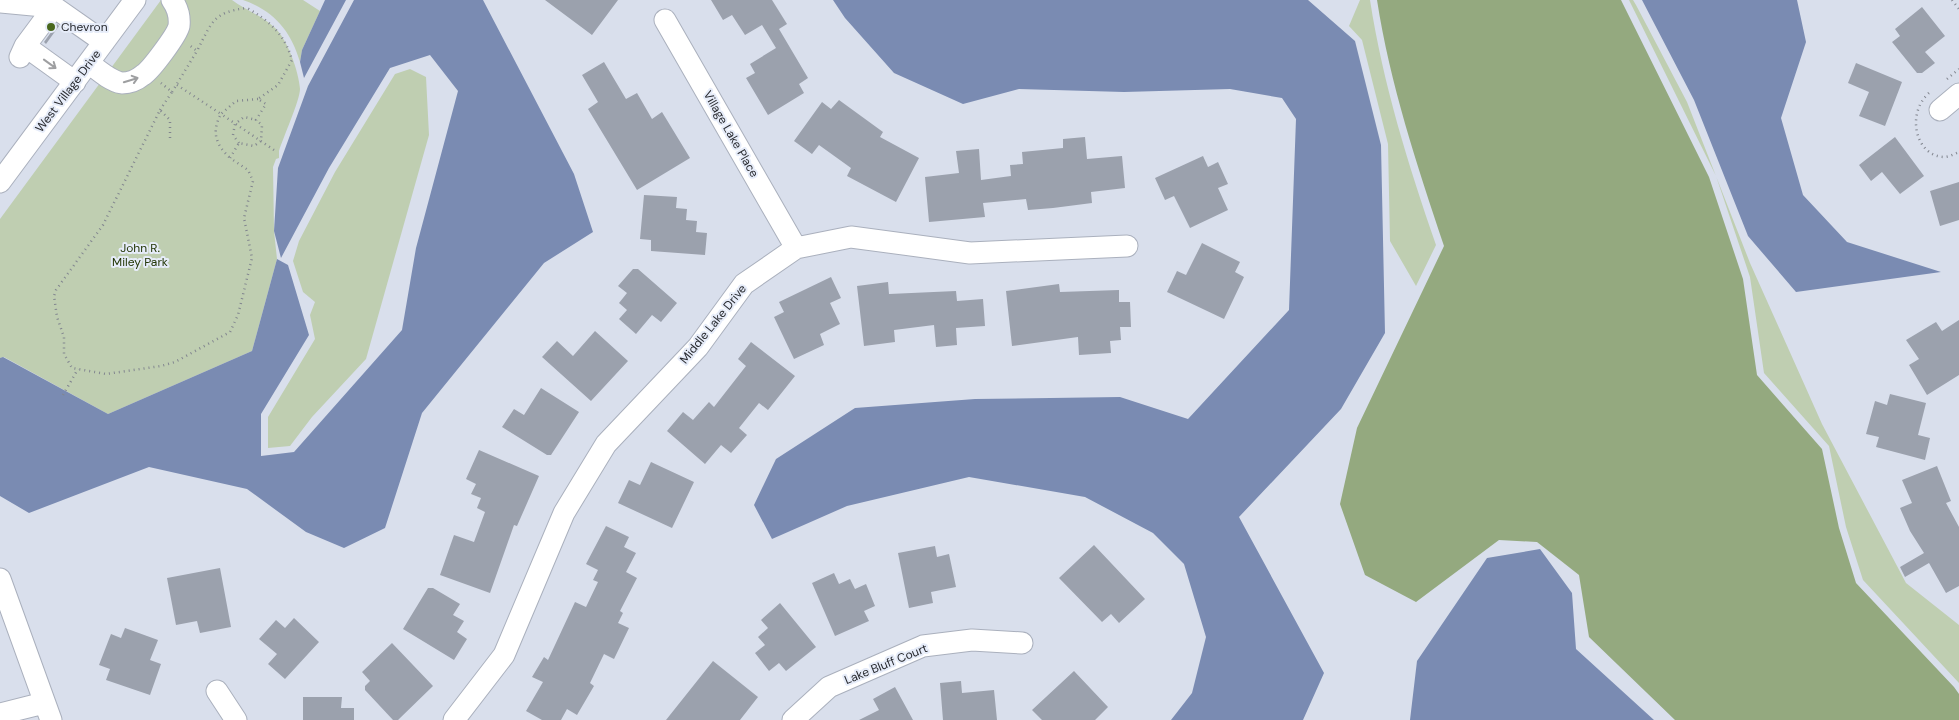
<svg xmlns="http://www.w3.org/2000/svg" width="1959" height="720" viewBox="0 0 1959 720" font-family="'DM Sans',sans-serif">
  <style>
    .green { fill: #bfceb1 }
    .forest { fill: #94a97f }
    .water { fill: #7a8bb2 }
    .building { fill: #9ba1ad }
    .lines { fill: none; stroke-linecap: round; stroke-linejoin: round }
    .minor-casing { stroke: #aab0bd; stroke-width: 23 }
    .path { stroke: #82868f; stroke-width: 2.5; stroke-dasharray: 1 4; stroke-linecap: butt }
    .minor { stroke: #fff; stroke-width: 21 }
    .oneway { stroke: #9e9fa1 }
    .poi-dot { fill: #49681e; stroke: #e6ecf9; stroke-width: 2 }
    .labels { text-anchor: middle; stroke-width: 4; stroke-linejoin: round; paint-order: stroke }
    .poi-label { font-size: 12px; fill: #282a2f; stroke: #e6ecf9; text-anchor: start }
    .street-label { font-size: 12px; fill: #282a2f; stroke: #e6ecf9 }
    .park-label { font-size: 12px; fill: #233606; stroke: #e6ecf9 }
  </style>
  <rect width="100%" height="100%" fill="#d9dfec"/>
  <path class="green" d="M161,0H232C245,10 261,15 274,27C287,38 299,72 300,89C300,100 283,138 279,151V158L276,159L273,167L274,231L277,259L252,351L108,414L4,357L0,358V219Z
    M243,0H303L320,11L302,50L300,62C291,31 274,11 243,0Z
    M1360,0H1370C1383,84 1408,164 1436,245L1416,286L1390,241L1388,144L1362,40L1349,26Z
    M1629,0H1633L1636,5L1687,102L1750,263L1822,424L1906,583L1959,625V683L1863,580L1846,527L1829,446L1764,373L1750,277L1716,176Z
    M410,69L426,77L429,135L366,359L312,417L290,446L268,448V417L315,339L310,315L315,302L303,292L293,261L299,241L335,172L395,74Z"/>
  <path class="forest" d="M1377,0H1621L1709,177L1743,279L1757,375L1822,449L1839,528L1856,583L1954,687L1959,694V720H1675L1589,637L1579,575L1537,542L1499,540L1416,602L1365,575L1340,504L1357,428L1444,246C1417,165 1390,84 1377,0Z"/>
  <path class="water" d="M325,0H346L304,78L300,62L302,50Z
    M354,0H483L574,174L593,232L544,263L422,413L385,528L344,548L306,532L247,489L149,467L29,513L0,496V358L3,357L108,414L252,351L277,259L288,265L309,335L261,414V456L294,452L402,330L416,248L458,91L430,55L390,68L329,168L281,258L274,231L278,168L308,86Z
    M833,0H1308L1355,41L1381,145L1385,333L1341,409L1239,517L1324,673L1303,720H1171L1192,693L1206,637L1184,564L1153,533L1085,497L969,477L847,506L772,539L754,505L776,459L855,408L975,399L1120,397L1188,419L1289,310L1296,119L1282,98L1230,89L1124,92L1019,89L963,104L894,73L845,18Z
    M1642,0H1797L1806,42L1781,118L1803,195L1847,242L1941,272L1796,292L1748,236L1694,100Z
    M1540,549L1572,593L1576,649L1654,720H1410L1417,661L1487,558Z"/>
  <path class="building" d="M545,0H618L592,35Z
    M711,0H772L787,24L779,29L808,78L799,84L804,93L768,115L746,78L755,73L750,64L776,48L762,25L745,35L732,15L723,20Z
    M1922,7L1945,36L1925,52L1935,63L1922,73H1917L1892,42L1900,36L1895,29Z
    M57,24L59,26L46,44L44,42Z
    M604,62L626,99L637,93L652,119L662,112L690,158L637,190L588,109L598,102L582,75Z
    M1856,63L1902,82L1885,126L1859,116L1869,92L1848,83Z
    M839,100L883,132L880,137L919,158L896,202L847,176L851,168L819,145L812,154L794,141L822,102L831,109Z
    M1085,137L1087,159L1122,156L1125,188L1091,192L1092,203L1053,208L1028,210L1026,199L983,203L985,217L929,222L925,177L959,173L956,151L979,149L981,180L1011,176L1010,165L1023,164L1022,152L1063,148V139Z
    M1895,137L1924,176L1900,194L1882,172L1871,181L1859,165Z
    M1203,156L1208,167L1218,162L1228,184L1218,188L1228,210L1190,228L1174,196L1165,200L1155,178Z
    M1959,182V220L1940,226L1930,191Z
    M644,195L677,197L676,208L687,209L686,220L697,221L696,232L707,233L705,255L651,251V240L640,239Z
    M1202,243L1240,262L1235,272L1244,277L1224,319L1167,292L1177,271L1186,275Z
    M633,269H638L677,303L661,322L652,315L636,334L619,319L627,310L619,303L627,293L618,286Z
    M831,277L841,298L830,303L840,324L820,334L824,345L794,359L774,317L784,312L779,302Z
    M888,282L889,294L956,291L957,301L983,299L985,326L956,328L957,345L936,347L934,325L894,330L895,342L864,346L857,286Z
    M1059,284L1060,292L1119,290V302H1130L1131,327H1120L1121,340L1110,341L1111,353L1079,355L1078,337L1012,346L1006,291Z
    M1959,320V375L1927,395L1909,365L1919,359L1906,340L1936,322L1942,331Z
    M595,331L628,361L591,401L542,357L557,341L573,356Z
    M751,342L795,376L768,410L759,403L739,428L747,435L731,453L721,445L705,464L667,431L683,412L693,420L709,402L714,407L746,366L738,359Z
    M541,388L579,412L551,455H547L502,427L514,409L524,415Z
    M1890,394L1926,403L1918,435L1930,438L1925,460L1876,447L1879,437L1866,434L1875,401L1887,405Z
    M479,450L539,476L517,526L514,525L490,593L440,575L454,535L474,542L485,512L477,508L481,498L471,494L476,484L466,479Z
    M651,462L694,482L672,528L618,503L629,480L640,485Z
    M1937,466L1951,501L1946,503L1959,527V586L1946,593L1929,563L1905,577L1900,567L1924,553L1910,531L1900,508L1912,503L1902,480Z
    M606,526L629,537L624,547L636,553L626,572L637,578L620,611L623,613L618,623L629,628L614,659L604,654L590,683L594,686L577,715L567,709L561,720H542L526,711L543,682L532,677L544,657L548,660L575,602L586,607L598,582L593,580L598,570L586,564Z
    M1094,545L1145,599L1119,623L1111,614L1102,622L1059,578Z
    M935,546L937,557L949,554L956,587L931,592L933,603L909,608L898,553Z
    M220,568L231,627L200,633L197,621L176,625L167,578Z
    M834,573L839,584L850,579L855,589L866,584L875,606L864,611L869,621L835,636L812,583Z
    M428,588H433L460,604L453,615L464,621L457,632L467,639L454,660L403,629Z
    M780,603L816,647L786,671L779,663L769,671L755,653L765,645L758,637L768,628L761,620Z
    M294,618L319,642L285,679L268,664L277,654L259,639L276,620L285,628Z
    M125,628L158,640L150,660L161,664L150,695L106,680L110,669L99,665L111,634L121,638Z
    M392,643L433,686L398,720H393L365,690V686L370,681L362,672Z
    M713,661L758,697L740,720H666Z
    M1074,671L1108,707L1095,720H1042L1032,710Z
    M961,681L962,693L994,690L997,720H943L940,683Z
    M895,687L913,720H859L879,710L873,699Z
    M303,697H342L341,708H354V720H303Z"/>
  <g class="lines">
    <g class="minor-casing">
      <path id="minor" d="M0,2L54,7L104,42
        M665,20L796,248
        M25,46L75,82
        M20,57L25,46L54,7
        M89,63C98,70 110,81 122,83C129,83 137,80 143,75C151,70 177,35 179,26C180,17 177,7 172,0
        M1940,110L1959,94
        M0,182L135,0
        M0,579L51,720
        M217,691L236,720
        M0,714L44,703
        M454,720L504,655L564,513L606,444L698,347L744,284L796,248L851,237L970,253L1127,246
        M793,720L829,687L923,646L972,640L1022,643"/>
    </g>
    <path class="path" d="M1952,0L1959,9
      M1947,79L1959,69
      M177,85L221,114C211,132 216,145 230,158
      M172,92L197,51
      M1929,93C1906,113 1915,156 1944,157C1949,157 1954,154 1959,152
      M258,99L236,101L221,114L274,150
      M160,110L172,92L161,83
      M170,138V120L160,110L103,225L56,290L54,296L57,317L64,337V354L72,368L106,374L161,366L175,362L230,332L238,315L252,258L244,218L253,181L248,170L230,158L239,143L254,146L261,141L262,125L256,120L266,104L258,99L278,85L292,60C285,35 270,21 247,8C213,12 212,22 197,51L188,44
      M239,143L233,135L235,124L244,117L256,120
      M63,395L78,369"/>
    <use href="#minor" class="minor"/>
  </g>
  <defs><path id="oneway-shaft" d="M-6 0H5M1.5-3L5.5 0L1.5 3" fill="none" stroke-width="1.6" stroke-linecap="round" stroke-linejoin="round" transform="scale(1.25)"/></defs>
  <g class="oneway">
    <use href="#oneway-shaft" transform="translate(50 64) rotate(36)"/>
    <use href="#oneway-shaft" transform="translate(131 80) rotate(-17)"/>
  </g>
  <circle class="poi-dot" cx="51" cy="27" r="5"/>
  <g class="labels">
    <g class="poi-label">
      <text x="61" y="31">Chevron</text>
    </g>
    <g class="street-label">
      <text transform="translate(68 91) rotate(-53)" y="4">West Village Drive</text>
      <text transform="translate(731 134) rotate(60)" y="4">Village Lake Place</text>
      <text transform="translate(713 324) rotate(-51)" y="4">Middle Lake Drive</text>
      <text transform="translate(886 664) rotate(-22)" y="4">Lake Bluff Court</text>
    </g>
    <g class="park-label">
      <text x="140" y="252">John R.<tspan x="140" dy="14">Miley Park</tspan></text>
    </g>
  </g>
</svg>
